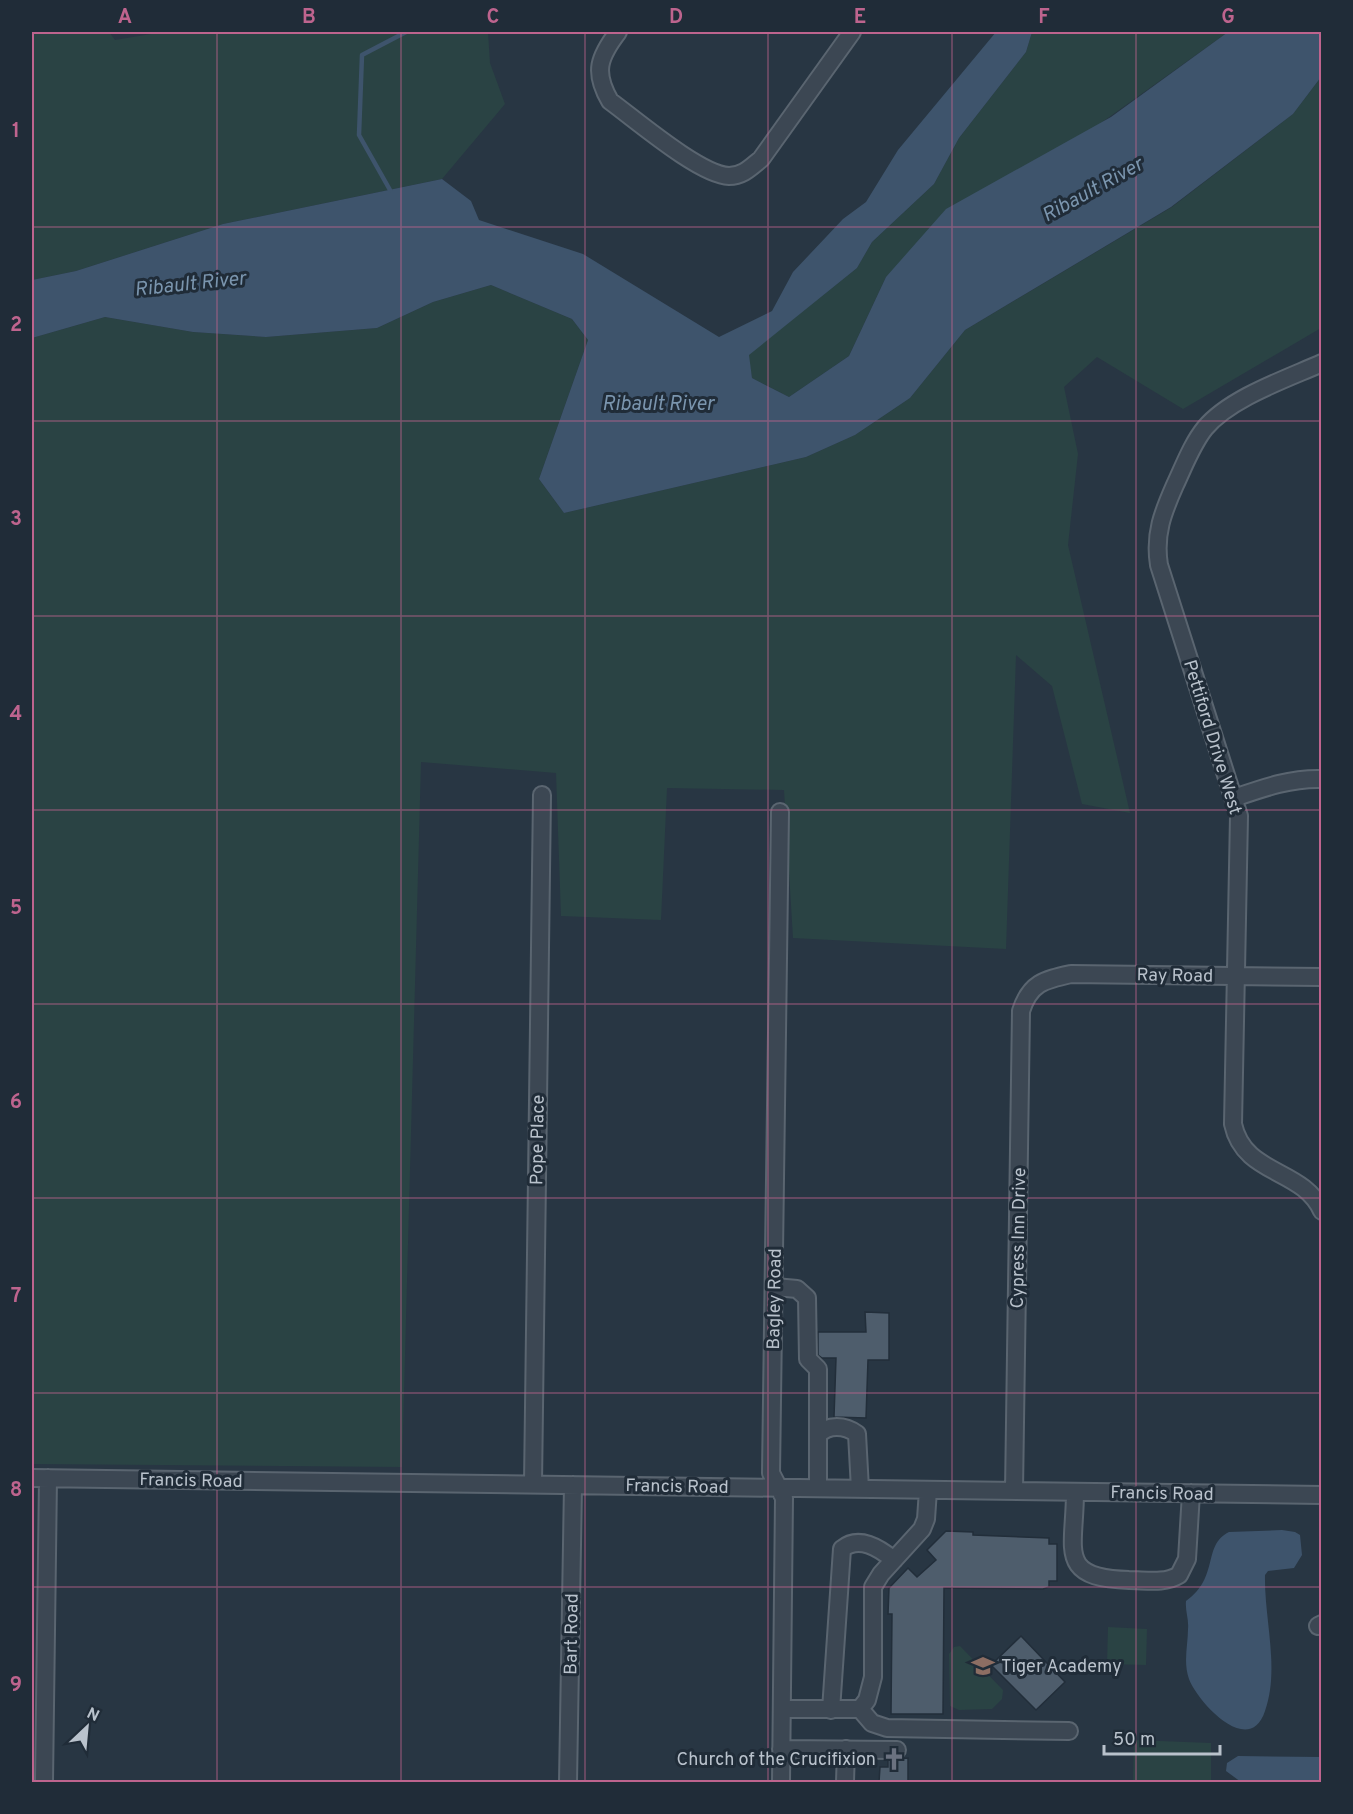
<svg xmlns="http://www.w3.org/2000/svg" width="1353" height="1814" viewBox="0 0 1353 1814" font-family="Overpass,sans-serif">
  <style>
    .green { fill: #2a4344 }
    .water { fill: #3e546c }
    .lines { fill: none; stroke-linecap: round; stroke-linejoin: round }
    .stream { stroke: #3e546c; stroke-width: 4.5 }
    .building { fill: #4e5d6c; stroke: #222e3a; stroke-width: 1.5 }
    .minor-casing { stroke: #5a6570; stroke-width: 20 }
    .minor { stroke: #3c4753; stroke-width: 16 }
    .grid { fill: none; stroke: #be648e; stroke-width: 1.5; stroke-opacity: 0.55 }
    .labels { text-anchor: middle; stroke-width: 6; stroke-linejoin: round; paint-order: stroke }
    .street-label { font-size: 18px; fill: #b9c2cc; stroke: #202c38 }
    .poi-label { font-size: 18px; fill: #b9c2cc; stroke: #202c38; text-anchor: start }
    .water-label { font-size: 20px; font-style: italic; fill: #7a95ae; stroke: #202c38 }
    .neatline { fill: none; stroke: #be648e; stroke-width: 2 }
    .grid-label { font-size: 20px; text-anchor: middle; font-weight: bold; fill: #be648e }
  </style>
  <rect width="100%" height="100%" fill="#283643"/>
  <path class="green" d="M32,32H109L115,40L163,32H488L490,63L505,104L442,179L223,224L76,271L32,280Z
    M1032,32H1228L886,277L849,356L789,397L752,378L748,355L857,268L872,242L934,184L959,138L1026,52Z
    M1321,77V328L1183,409L1097,357L1064,387L1078,454L1068,545L1130,813L1082,804L1052,686L1016,655L1006,949L793,938L784,790L667,788L661,920L561,916L556,773L421,762L402,1467L32,1464V338L105,317L193,332L266,337L377,328L433,302L491,285L572,319L588,340L539,479L564,513L806,457L855,435L910,398L965,330L1172,207L1293,114Z
    M1108,1627L1147,1629L1146,1665L1107,1664Z
    M960,1646L1003,1690L1002,1699L992,1709L959,1710L950,1706L949,1654L954,1647Z
    M1134,1740L1211,1743V1782H1133Z"/>
  <path class="water" d="M996,32H1032L1026,52L959,138L934,184L872,242L857,268L749,355L752,378L789,397L849,356L886,277L946,209L1111,117L1228,32H1321V77L1293,114L1171,207L965,330L910,398L855,435L806,457L564,513L539,479L588,340L572,319L491,285L433,302L377,328L266,337L193,332L105,317L32,338V280L76,271L223,224L442,179L471,201L479,220L583,254L719,337L772,311L793,272L843,219L866,202L898,150Z
    M1282,1530L1295,1532L1300,1535L1302,1555L1294,1568L1268,1571L1265,1575C1264,1619 1280,1669 1265,1711C1249,1759 1197,1701 1189,1679C1183,1662 1188,1645 1188,1629C1189,1619 1185,1611 1186,1601C1220,1577 1202,1545 1229,1532Z
    M1238,1756L1321,1757V1782H1241L1226,1771L1227,1763Z"/>
  <g class="lines">
    <path class="stream" d="M390,190L359,135L362,55L406,32"/>
  </g>
  <path class="building" d="M865,1312L889,1313V1360H868L866,1418L834,1417L836,1358H822L818,1355V1332H866Z
    M946,1531L973,1532V1535L1049,1538V1544H1057V1581H1049V1587L1043,1589L944,1588L943,1714H891L892,1614H888L889,1588L908,1568L917,1577L936,1560L927,1550Z
    M1021,1636L1065,1682L1036,1710L991,1665Z
    M908,1758V1782H879L880,1767H888V1760Z"/>
  <g class="lines">
    <g class="minor-casing">
      <path id="minor" d="M618,32C599,57 593,72 610,101C636,120 700,175 729,176C743,176 751,167 761,159L852,32
        M1322,363C1286,379 1230,398 1205,428C1192,444 1184,466 1175,485C1163,512 1154,534 1159,565L1239,816L1233,1124C1244,1176 1303,1168 1322,1211
        M1234,798C1263,788 1291,778 1322,779
        M780,812L771,1473L784,1498L781,1782
        M775,1287L797,1289L807,1298L808,1359L818,1369V1435
        M32,1478L1322,1495
        M533,1484L542,795
        M818,1488V1435C828,1424 845,1425 857,1434L860,1489
        M1014,1491L1021,1011C1030,983 1044,980 1071,974L1322,977
        M1075,1492C1075,1550 1056,1578 1129,1580C1146,1580 1164,1584 1179,1575L1187,1559L1191,1493
        M1318,1626L1322,1624
        M782,1709H860L867,1700L873,1677V1587L881,1574L922,1529L926,1519L928,1490
        M860,1709L872,1723L887,1728L1069,1731
        M831,1710L842,1549C859,1535 879,1548 894,1560
        M781,1749L897,1750
        M44,1782L48,1478
        M568,1782L573,1485
        M845,1782L846,1749"/>
    </g>
    <use href="#minor" class="minor"/>
  </g>
  <path class="grid" d="M217,32V1782M401,32V1782M585,32V1782M768,32V1782M952,32V1782M1136,32V1782M32,227H1322M32,421H1322M32,616H1322M32,810H1322M32,1004H1322M32,1198H1322M32,1393H1322M32,1587H1322"/>
  <defs>
    <g id="school-bare" transform="scale(1.8)"><path d="M0-5L7-2L0 1L-7-2ZM-4 1L0 2.5L4 1V4Q0 6-4 4Z" fill="#8d6e63" stroke="#202c38" stroke-width="2.5" paint-order="stroke"/></g>
    <g id="church-bare" transform="scale(1.8)"><path d="M-1.2-6h2.4v3.5h3.3v2.4h-3.3V6h-2.4V-.1h-3.3v-2.4h3.3Z" fill="#6b7280" stroke="#202c38" stroke-width="2.5" paint-order="stroke"/></g>
  </defs>
  <g fill-rule="evenodd">
    <use href="#school-bare" x="983" y="1666"/>
    <use href="#church-bare" x="894" y="1759"/>
  </g>
  <g class="labels">
    <g class="street-label">
      <text transform="translate(1213 737) rotate(73)" y="6">Pettiford Drive West</text>
      <text transform="translate(1175 975) rotate(1)" y="6">Ray Road</text>
      <text transform="translate(537 1140) rotate(-89)" y="6">Pope Place</text>
      <text transform="translate(1018 1238) rotate(-89)" y="6">Cypress Inn Drive</text>
      <text transform="translate(774 1299) rotate(-89)" y="6">Bagley Road</text>
      <text transform="translate(191 1480) rotate(1)" y="6">Francis Road</text>
      <text transform="translate(677 1486) rotate(1)" y="6">Francis Road</text>
      <text transform="translate(1162 1493) rotate(1)" y="6">Francis Road</text>
      <text transform="translate(571 1634) rotate(-89)" y="6">Bart Road</text>
    </g>
    <g class="poi-label">
      <text x="1001" y="1672">Tiger Academy</text>
      <text x="876" y="1765" text-anchor="end">Church of the Crucifixion</text>
    </g>
    <g class="water-label">
      <text transform="translate(1092 189) rotate(-29)" y="7">Ribault River</text>
      <text transform="translate(190 283) rotate(-6)" y="7">Ribault River</text>
      <text x="658" y="410">Ribault River</text>
    </g>
  </g>
  <rect width="1353" height="1814" fill="none" stroke="#202c38" stroke-width="66"/>
  <g transform="translate(87 1727) rotate(26)" stroke="#202c38" stroke-width="4.5" paint-order="stroke">
  <path d="M0-4.5L10 22L0 15L-10 22Z" fill="#b9c2cc"/>
  <text y="-9" font-size="16" font-weight="bold" text-anchor="middle" fill="#b9c2cc">N</text>
  </g>
  <path d="M1104 1745v9h116v-9" fill="none" stroke="#b9c2cc" stroke-width="3"/>
  <text x="1113" y="1745" font-size="18" fill="#b9c2cc" stroke="#202c38" stroke-width="4.5" paint-order="stroke">50 m</text>
  <rect x="33" y="33" width="1287" height="1748" class="neatline"/>
  <g class="grid-label">
    <text x="125" y="23">A</text>
    <text x="309" y="23">B</text>
    <text x="493" y="23">C</text>
    <text x="676" y="23">D</text>
    <text x="860" y="23">E</text>
    <text x="1044" y="23">F</text>
    <text x="1228" y="23">G</text>
    <text x="16" y="137">1</text>
    <text x="16" y="331">2</text>
    <text x="16" y="525">3</text>
    <text x="16" y="720">4</text>
    <text x="16" y="914">5</text>
    <text x="16" y="1108">6</text>
    <text x="16" y="1302">7</text>
    <text x="16" y="1496">8</text>
    <text x="16" y="1691">9</text>
  </g>
</svg>
